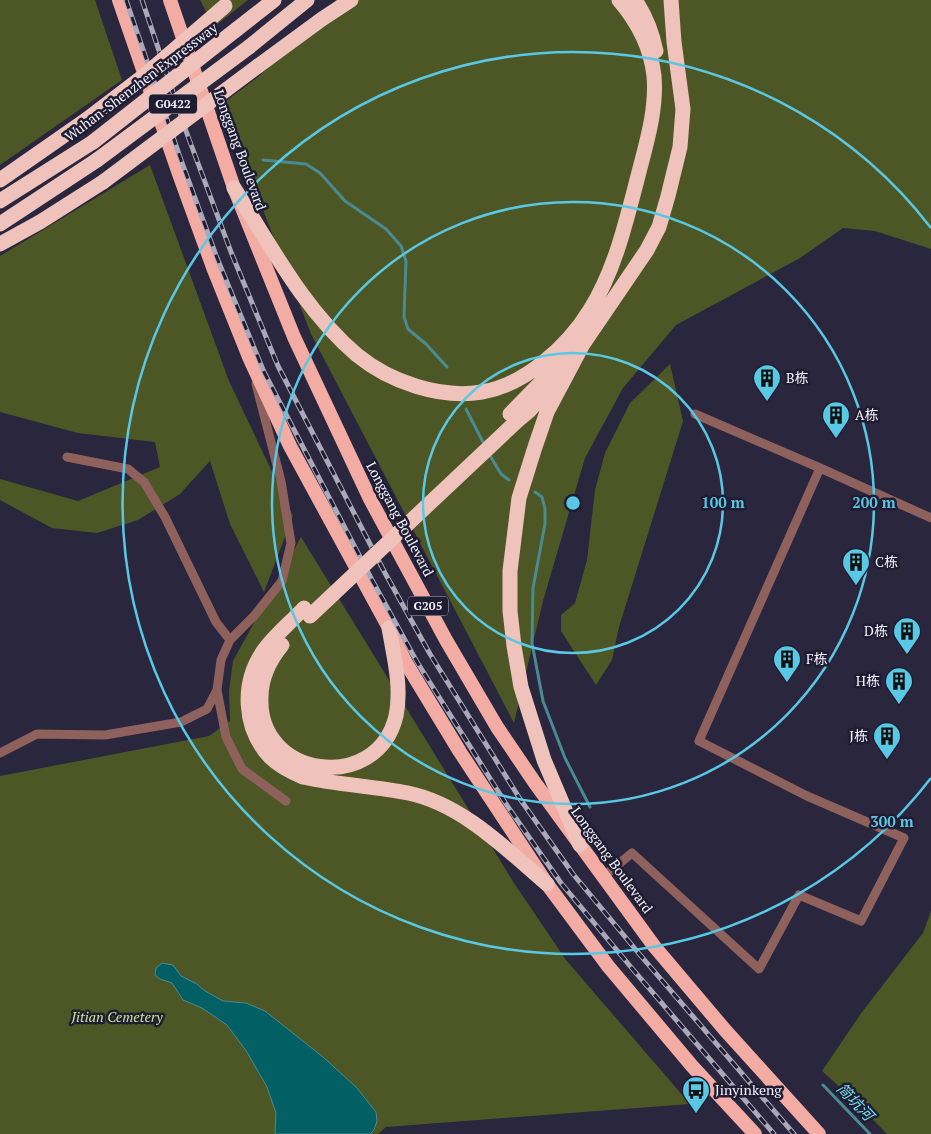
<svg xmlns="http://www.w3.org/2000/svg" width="931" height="1134" viewBox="0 0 931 1134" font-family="'PT Serif','Noto Sans SC',serif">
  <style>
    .green { fill: #4d5725 }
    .water { fill: #025f64; stroke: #4a8b92 }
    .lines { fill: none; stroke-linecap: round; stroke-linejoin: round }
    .stream { stroke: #4a8b92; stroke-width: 3 }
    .minor { stroke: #8f615c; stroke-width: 9 }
    .trunk { stroke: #f2aca4; stroke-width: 14 }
    .motorway { stroke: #f0c2bc; stroke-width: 15 }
    .rail-casing { stroke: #aaa8b9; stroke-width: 5 }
    .rail { stroke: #201d33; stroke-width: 3; stroke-dasharray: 9; stroke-linecap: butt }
    .motorway-bridge { stroke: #f0c2bc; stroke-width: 15 }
    .ring { fill: none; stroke: #59c8e5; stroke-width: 2.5 }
    .labels { text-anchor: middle; stroke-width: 5; stroke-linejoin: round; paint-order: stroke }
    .shield { fill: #201d33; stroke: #b4b2c2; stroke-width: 1 }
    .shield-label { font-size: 12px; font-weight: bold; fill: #f3f2ff }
    .street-label { font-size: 14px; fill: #f3f2ff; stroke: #201d33 }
    .poi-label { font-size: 14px; fill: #f3f2ff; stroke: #201d33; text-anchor: start }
    .park-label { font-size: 14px; font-style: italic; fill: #d1e394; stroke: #201d33 }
    .water-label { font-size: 15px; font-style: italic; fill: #73e5ee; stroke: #201d33 }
    .centre { fill: #59c8e5; stroke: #201d33; stroke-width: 2.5 }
    .ring-label { font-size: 15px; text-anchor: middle; font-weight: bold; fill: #59c8e5; stroke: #201d33; stroke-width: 5; stroke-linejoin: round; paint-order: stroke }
  </style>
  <rect width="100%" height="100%" fill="#29263e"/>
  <path class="green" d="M0,0H95L122,80L0,165Z
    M200,0H248L214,27Z
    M336,0H931V249L875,231L843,228L800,258L676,325L623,388L585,458L543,601L514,723L311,334L222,104L258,77Z
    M150,165L229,381L293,516L264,592L230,524L210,461L180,494L138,520L97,533L52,528L0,500V479L78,501L160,467L155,442L78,433L0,412V256Z
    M670,364L683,421L619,627L612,660L596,685L561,631V615L575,603L587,560L595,490L605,453L630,403Z
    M301,537L514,883L566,960L690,1104L386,1127L378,1134H0V776L209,736L230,721L229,691L233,661Z
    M931,911V1134H887L854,1100L822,1071L862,1012L923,933Z"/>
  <path class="water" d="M162,963L173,965L181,976L197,984L205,991L223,1001L246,1003L265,1011L323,1057L357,1088L376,1112L377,1121L374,1130L370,1134H275L276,1113L267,1087L247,1052L227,1025L202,1008L183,1000L172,983L160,979L155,975L156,968Z"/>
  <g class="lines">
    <path class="stream" d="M263,160L306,164L320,173L345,201L386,229L401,246L406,261L404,317L408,329L426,344L447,367
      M466,409L485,446
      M489,454L501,474L509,480
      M535,492L542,497L545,509V524L533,588L532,643L543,701L565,758L590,807
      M823,1085L870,1134"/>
    <path class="minor" d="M695,414L820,468L931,518
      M67,457L128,469L144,482L165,517L216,622L230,640
      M217,690L226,737L242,769L286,801
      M0,753L37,734L105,735L181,722L207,709L217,690L221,660L230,640L254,616L282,581L291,543L281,481L256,384
      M604,876L632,853L759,969L799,895L861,921L904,838L807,796L699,741L820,468"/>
    <path class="trunk" d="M119,0L179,174L214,270L249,357L290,446L389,628L406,663L460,752L547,884L608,966L692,1066L755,1134
      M170,0L234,188L294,337L370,499L446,640L497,727L535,783L654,946L725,1030L819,1134"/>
    <path class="motorway" d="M635,0C646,16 652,32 656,51
      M237,29L274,0
      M249,47L307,0
      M258,66L322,19L351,0
      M0,180L86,120
      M234,188C271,246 304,310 357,355C390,382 440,399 482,392C525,385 568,346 590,310C615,270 626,222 638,176C646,144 657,110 654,76C651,48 637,21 619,0
      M0,201L93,142
      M0,224L97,160
      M0,244L40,222L103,182
      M577,353L647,250L659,227L668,196L680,147L683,109L674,42L671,0
      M510,414L555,368L570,347
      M517,421L529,411L559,377
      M304,608C291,622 275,635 264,650C241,682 243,728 270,757C279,766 291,772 303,777C338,785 373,786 408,793C462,804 506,849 547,884
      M282,645C269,661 261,677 261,697C257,778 377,795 396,716C402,687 394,657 389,628
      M580,845L544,760L521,687L514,646L510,611V571L519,498L535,447L547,412L582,346"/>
    <g class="rail-casing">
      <path id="rail" d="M126,0L181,160L217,258L264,372L372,580L417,662L508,807L561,883L630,966L774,1134
        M142,0L186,131L231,252L278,366L385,573L430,654L520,799L573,874L641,956L794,1134"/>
    </g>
    <use href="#rail" class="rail"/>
    <path class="motorway-bridge" d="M86,120L145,75L225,6
      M93,142L237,29
      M97,160L249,47
      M103,182L258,66
      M310,616L517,421"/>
  </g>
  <g class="ring">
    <circle cx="573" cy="503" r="150"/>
    <circle cx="573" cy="503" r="301"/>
    <path d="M931 778A451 451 0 1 1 931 228"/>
  </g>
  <defs>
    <g id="building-pin" transform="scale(1.4375)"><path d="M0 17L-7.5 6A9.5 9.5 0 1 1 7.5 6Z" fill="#59c8e5" stroke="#201d33"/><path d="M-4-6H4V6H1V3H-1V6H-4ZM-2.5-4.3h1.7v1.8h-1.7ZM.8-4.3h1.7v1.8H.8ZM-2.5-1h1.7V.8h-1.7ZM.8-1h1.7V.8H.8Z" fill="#111"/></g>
    <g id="bus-pin" transform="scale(1.4375)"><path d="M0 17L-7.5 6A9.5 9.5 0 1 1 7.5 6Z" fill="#59c8e5" stroke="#201d33"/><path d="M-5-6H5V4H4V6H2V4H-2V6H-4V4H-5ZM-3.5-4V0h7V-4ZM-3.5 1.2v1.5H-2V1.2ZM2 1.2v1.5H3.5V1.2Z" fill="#111"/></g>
  </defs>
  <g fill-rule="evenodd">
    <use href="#building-pin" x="767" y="378"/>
    <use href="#building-pin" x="836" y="415"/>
    <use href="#building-pin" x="856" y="562"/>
    <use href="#building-pin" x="907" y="631"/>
    <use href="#building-pin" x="787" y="659"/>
    <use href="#building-pin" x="899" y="681"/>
    <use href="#building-pin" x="887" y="736"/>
    <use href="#bus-pin" x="696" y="1090"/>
  </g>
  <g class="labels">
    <g class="shield">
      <rect x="149" y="94.5" width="48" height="19" rx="4"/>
      <rect x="408" y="596.5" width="40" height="19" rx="4"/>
    </g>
    <g class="shield-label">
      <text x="173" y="108">G0422</text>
      <text x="428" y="610">G205</text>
    </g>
    <g class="street-label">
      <text transform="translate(141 82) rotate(-37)" y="5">Wuhan-Shenzhen Expressway</text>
      <text transform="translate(240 150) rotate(70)" y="5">Longgang Boulevard</text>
      <text transform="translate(400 519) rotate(62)" y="5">Longgang Boulevard</text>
      <text transform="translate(612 860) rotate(54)" y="5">Longgang Boulevard</text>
    </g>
    <g class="poi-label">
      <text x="786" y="383">B栋</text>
      <text x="855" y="420">A栋</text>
      <text x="875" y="567">C栋</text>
      <text x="888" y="636" text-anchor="end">D栋</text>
      <text x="806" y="664">F栋</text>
      <text x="880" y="686" text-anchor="end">H栋</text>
      <text x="868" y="741" text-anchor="end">J栋</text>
      <text x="715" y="1095">Jinyinkeng</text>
    </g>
    <g class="park-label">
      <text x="117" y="1022">Jitian Cemetery</text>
    </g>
    <g class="water-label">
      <text transform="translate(855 1102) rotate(46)" y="5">简坑河</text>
    </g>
  </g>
  <circle cx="573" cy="503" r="8" class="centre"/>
  <g class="ring-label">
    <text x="723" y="508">100 m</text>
    <text x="874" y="508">200 m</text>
    <text x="892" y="827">300 m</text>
  </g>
</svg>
